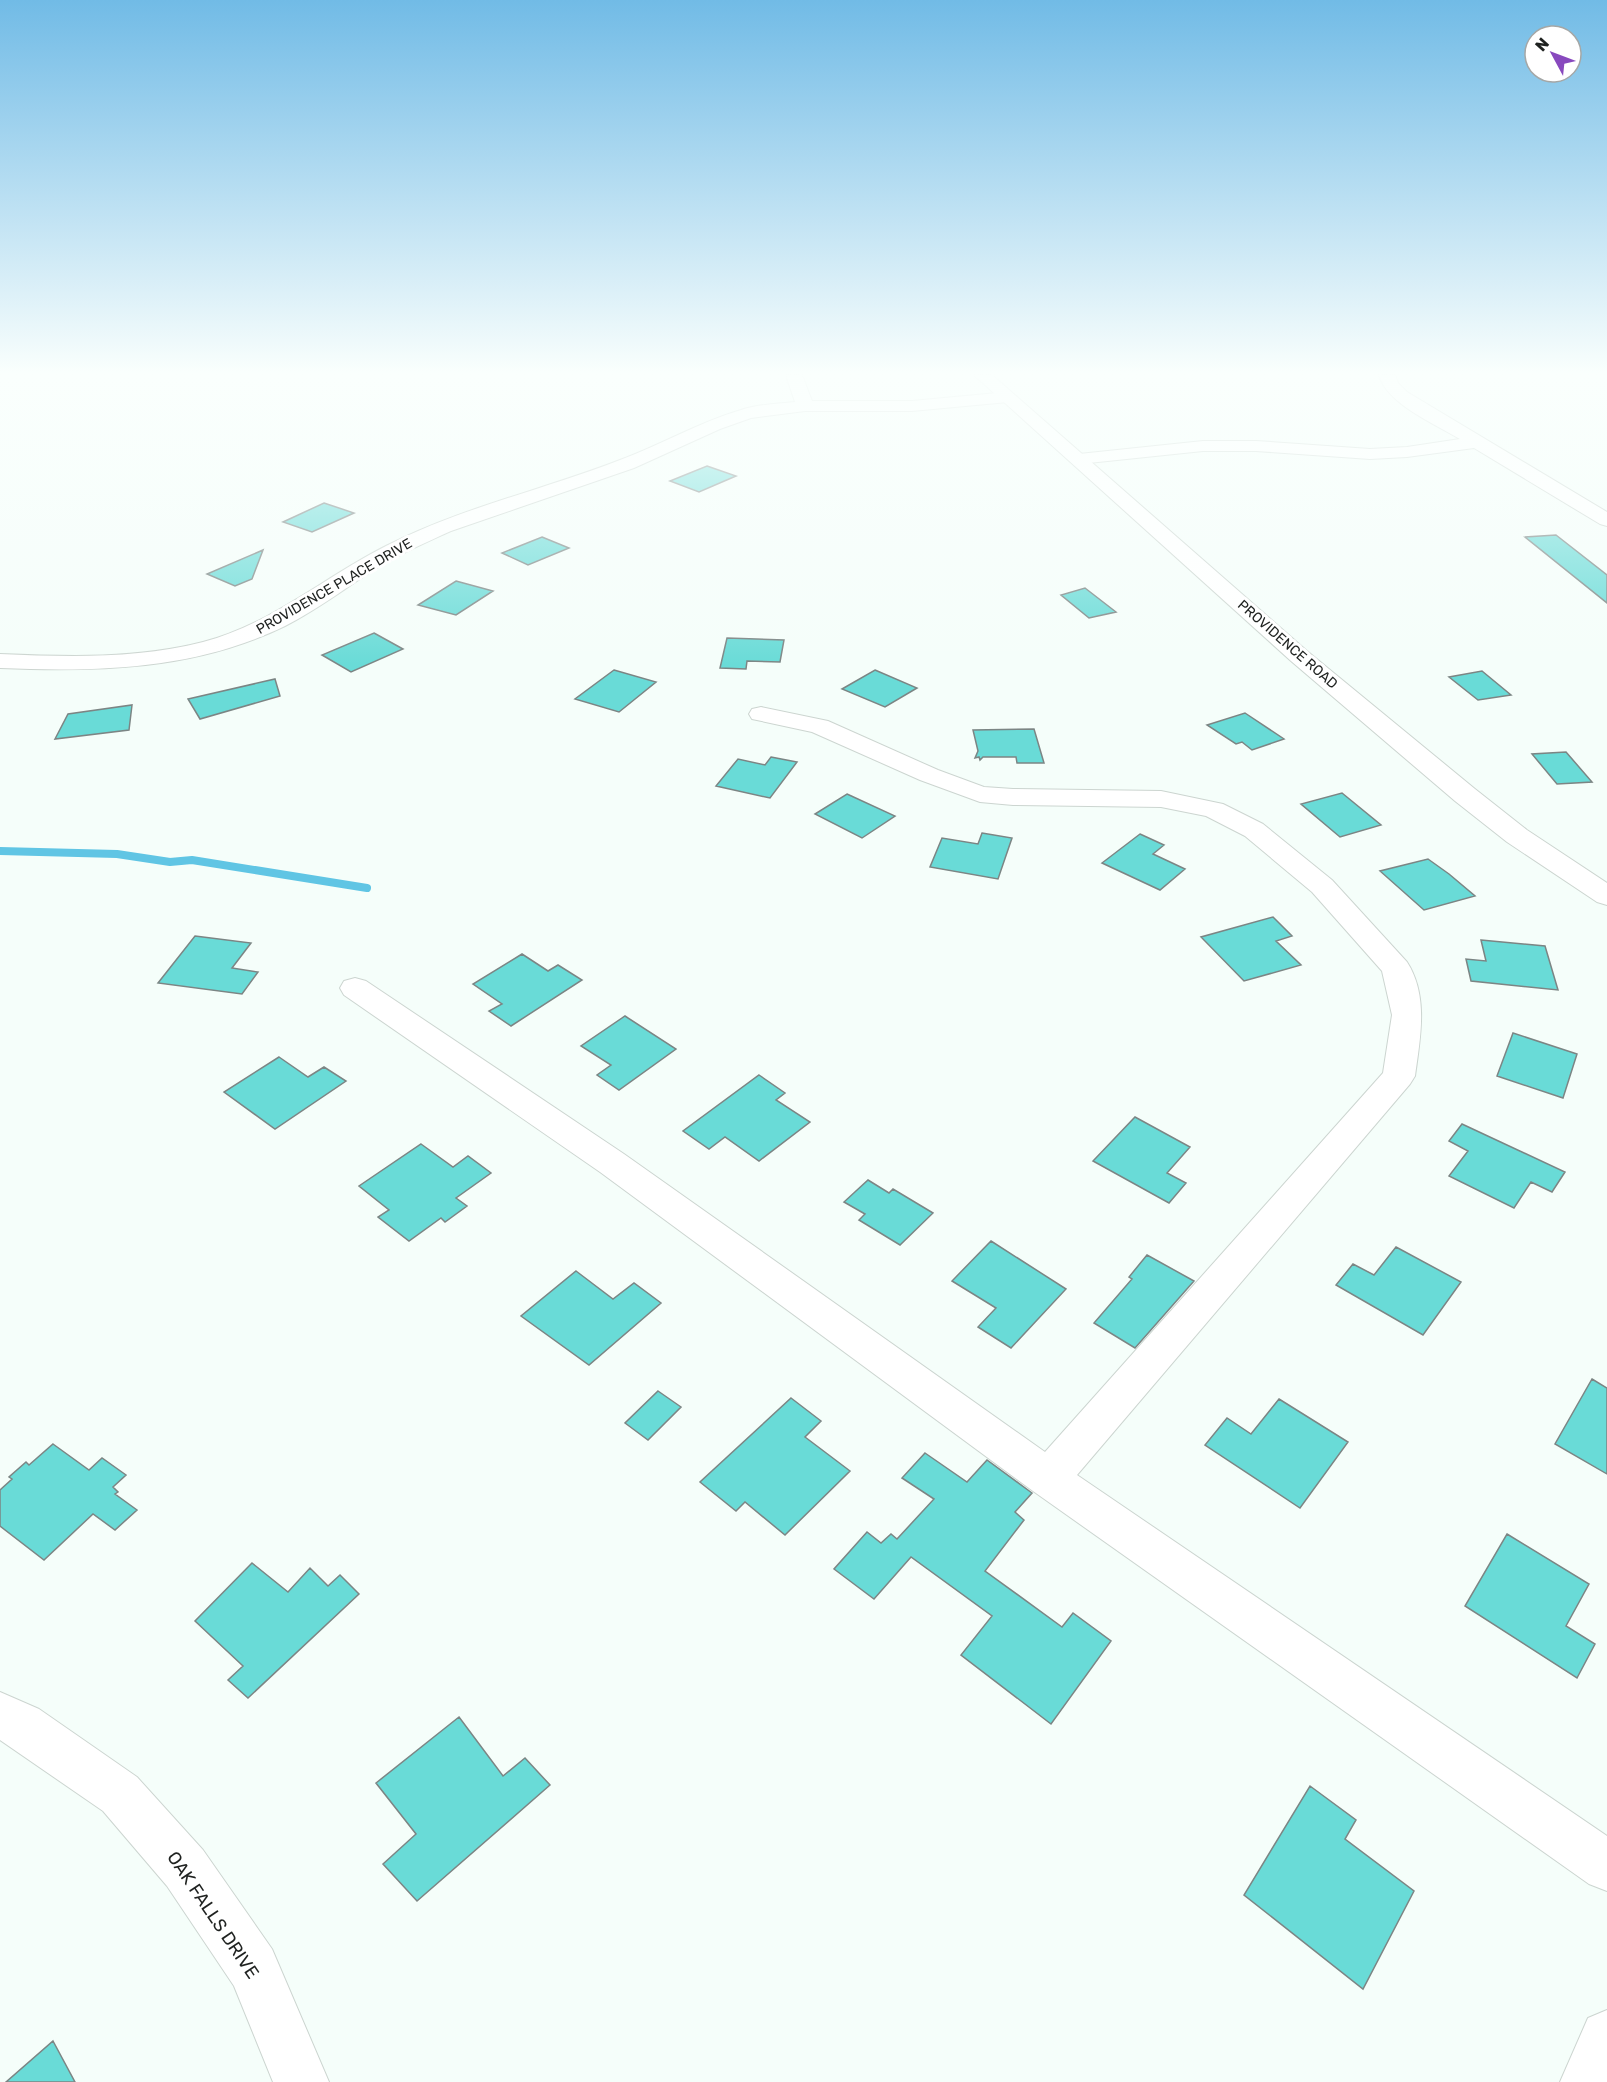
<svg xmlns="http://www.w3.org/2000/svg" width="1607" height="2082" viewBox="0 0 1607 2082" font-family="Rubik,sans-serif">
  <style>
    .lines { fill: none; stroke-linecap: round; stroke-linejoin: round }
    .stream { stroke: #60c5e4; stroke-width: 8 }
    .building { fill: #69dbd7; stroke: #7c8584; stroke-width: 1.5 }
    .minor-casing { stroke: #ccd5d0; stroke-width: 2 }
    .tertiary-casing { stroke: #ccd5d0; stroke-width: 2 }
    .minor { fill: #fff; fill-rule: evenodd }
    .tertiary { fill: #fff; fill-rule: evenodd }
    .labels { text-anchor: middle; stroke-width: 6; stroke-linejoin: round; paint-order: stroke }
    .far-street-label { font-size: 14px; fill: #1f2220; stroke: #fff }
    .near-street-label { font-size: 18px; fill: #1f2220; stroke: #fff }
  </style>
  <rect width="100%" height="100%" fill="#f5fefa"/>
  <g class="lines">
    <path class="stream" d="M0,851L117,854L170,862L192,860L367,888"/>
  </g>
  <path class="building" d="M707,466L736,476L699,492L670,481Z
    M324,503L354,513L312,532L283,522Z
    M1556,535L1607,575V603L1525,537Z
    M542,537L569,548L528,565L502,553Z
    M263,550L252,579L235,586L207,574Z
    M456,581L493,591L456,615L418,605Z
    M1085,588L1116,612L1089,618L1061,595Z
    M374,633L403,649L351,672L322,655Z
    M727,638L784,640L780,662L747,661L746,669L720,668Z
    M614,670L656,682L619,712L575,699Z
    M875,670L917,688L885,707L842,689Z
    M1482,671L1511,695L1478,700L1449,677Z
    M275,679L280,696L200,719L188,699Z
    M132,705L129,730L55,739L68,714Z
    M1245,713L1284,739L1252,750L1242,742L1236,744L1207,725Z
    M1034,729L1044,763H1017L1016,757H983L980,760L979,757L975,758L978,751L973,730Z
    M1566,752L1592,782L1557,784L1532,754Z
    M771,757L797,762L770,798L716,786L738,759L765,765Z
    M1342,793L1381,825L1340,837L1301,804Z
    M847,794L895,816L862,838L815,814Z
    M982,833L1012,838L998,879L930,867L942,838L978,844Z
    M1140,834L1164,845L1153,854L1185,869L1160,890L1102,863Z
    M1428,859L1449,874L1475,896L1424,910L1380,871Z
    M1273,917L1292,936L1276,941L1301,965L1244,981L1201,937Z
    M195,936L251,943L232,968L258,972L242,994L158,983Z
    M1481,940L1545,946L1558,990L1471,981L1466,959L1486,961Z
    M522,954L548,971L558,965L582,980L511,1026L489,1011L502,1004L473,984Z
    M625,1016L676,1049L619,1090L597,1075L611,1065L581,1046Z
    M1513,1033L1577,1054L1563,1098L1497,1076Z
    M279,1057L308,1077L324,1067L346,1081L275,1129L224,1092Z
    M759,1075L785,1093L776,1100L810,1122L759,1161L725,1137L709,1149L683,1131Z
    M1135,1117L1190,1147L1167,1173L1186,1183L1169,1203L1093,1161Z
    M1462,1124L1565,1172L1552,1192L1531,1182L1514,1208L1449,1176L1468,1151L1449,1141Z
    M421,1144L453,1167L468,1156L491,1173L456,1198L467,1206L445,1222L441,1218L409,1241L378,1217L389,1210L359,1186Z
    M868,1180L889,1193L893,1189L933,1213L900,1245L859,1220L865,1214L844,1202Z
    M991,1241L1066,1289L1011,1348L978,1327L996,1308L952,1281Z
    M1396,1247L1461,1282L1423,1335L1336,1285L1353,1264L1374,1275Z
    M1147,1255L1194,1281L1135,1348L1094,1323L1132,1279L1129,1277Z
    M576,1271L613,1299L634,1283L661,1303L589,1365L521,1316Z
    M1592,1379L1607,1388V1474L1555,1444Z
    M658,1391L681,1407L648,1440L625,1423Z
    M791,1398L821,1421L805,1437L850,1471L785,1535L745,1502L736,1511L700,1482Z
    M1279,1399L1348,1442L1300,1508L1205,1445L1227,1418L1251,1434Z
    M53,1444L89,1470L102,1458L126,1475L113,1487L118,1492L115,1494L137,1510L115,1530L93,1514L44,1560L0,1526V1490L12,1479L9,1477L26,1462L29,1465Z
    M925,1453L967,1482L987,1460L1032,1493L1015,1512L1024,1520L985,1571L1062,1627L1073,1613L1111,1641L1051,1724L961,1655L992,1616L911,1557L874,1599L834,1569L867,1532L881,1543L891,1534L897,1539L934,1499L902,1478Z
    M1507,1534L1589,1584L1566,1626L1595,1644L1577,1678L1465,1606Z
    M252,1563L288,1592L310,1568L328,1586L340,1575L359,1594L248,1698L228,1680L243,1666L195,1621Z
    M459,1717L503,1776L525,1758L550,1785L417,1901L383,1864L416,1834L376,1783Z
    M1310,1786L1356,1820L1345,1839L1414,1891L1363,1989L1244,1895Z
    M53,2041L75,2082H6Z"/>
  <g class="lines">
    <g class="minor-casing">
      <path id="minor" d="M786,375H802L812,401H912L1008,392L1016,397L1008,402L912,411H805L751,418L720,429L634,468L451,531C427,542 404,552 382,565C349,585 319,609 285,626C195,670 98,672 0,668V654C68,657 137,659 203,642C272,624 324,577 386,546C460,508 543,490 620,460C661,445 699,422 741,410C758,404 778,404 795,402Z
        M1379,375H1395L1398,383L1407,392L1607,512V526L1600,524L1474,448L1407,457L1370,459L1256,451H1203L1079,464L1073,463L1070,459L1073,455L1079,454L1203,441H1256L1370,449L1407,447L1460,439C1435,424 1387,404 1379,375Z
        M761,707L828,721L938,770L984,787L1013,789L1161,791L1223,804L1263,824L1332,880L1407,962C1429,996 1420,1039 1415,1076L1410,1084L1077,1475L1607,1836V1891L1589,1884L1033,1491L600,1172L344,995L340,988L344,981L355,978L366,981L624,1154L1045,1452L1383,1073L1392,1015L1382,971L1312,892L1245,836L1206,816L1161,807L1013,805L980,802L920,780L812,732L752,719L749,714L752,709Z
        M0,1692L39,1709L137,1777L203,1850L272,1949L329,2082H273L234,1986L167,1886L103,1811L0,1740Z
        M1607,2010V2082H1560L1588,2018Z"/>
    </g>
    <g class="tertiary-casing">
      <path id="tertiary" d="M974,375H992L1307,651L1475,789L1527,830L1607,883V905L1597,902L1507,842L1455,801L1291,661Z"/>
    </g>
    <use href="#minor" class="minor"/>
    <use href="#tertiary" class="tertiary"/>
  </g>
  <linearGradient id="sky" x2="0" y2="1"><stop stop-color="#71bbe6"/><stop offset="0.56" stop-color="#fafffd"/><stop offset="1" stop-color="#fafffd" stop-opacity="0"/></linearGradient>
  <rect width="1607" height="666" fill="url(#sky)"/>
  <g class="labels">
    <g class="far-street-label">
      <text transform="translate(334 586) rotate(-30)" y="5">PROVIDENCE PLACE DRIVE</text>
      <text transform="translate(1288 644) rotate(41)" y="5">PROVIDENCE ROAD</text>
    </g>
    <g class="near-street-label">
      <text transform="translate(213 1915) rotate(56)" y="6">OAK FALLS DRIVE</text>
    </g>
  </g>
  <g transform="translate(1553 54) rotate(311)"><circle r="28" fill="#ffffff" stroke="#a5a7a6" stroke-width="1.5"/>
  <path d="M0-4.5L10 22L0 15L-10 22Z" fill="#8849be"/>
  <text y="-9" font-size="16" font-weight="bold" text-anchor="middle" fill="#1f2220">N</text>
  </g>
</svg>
